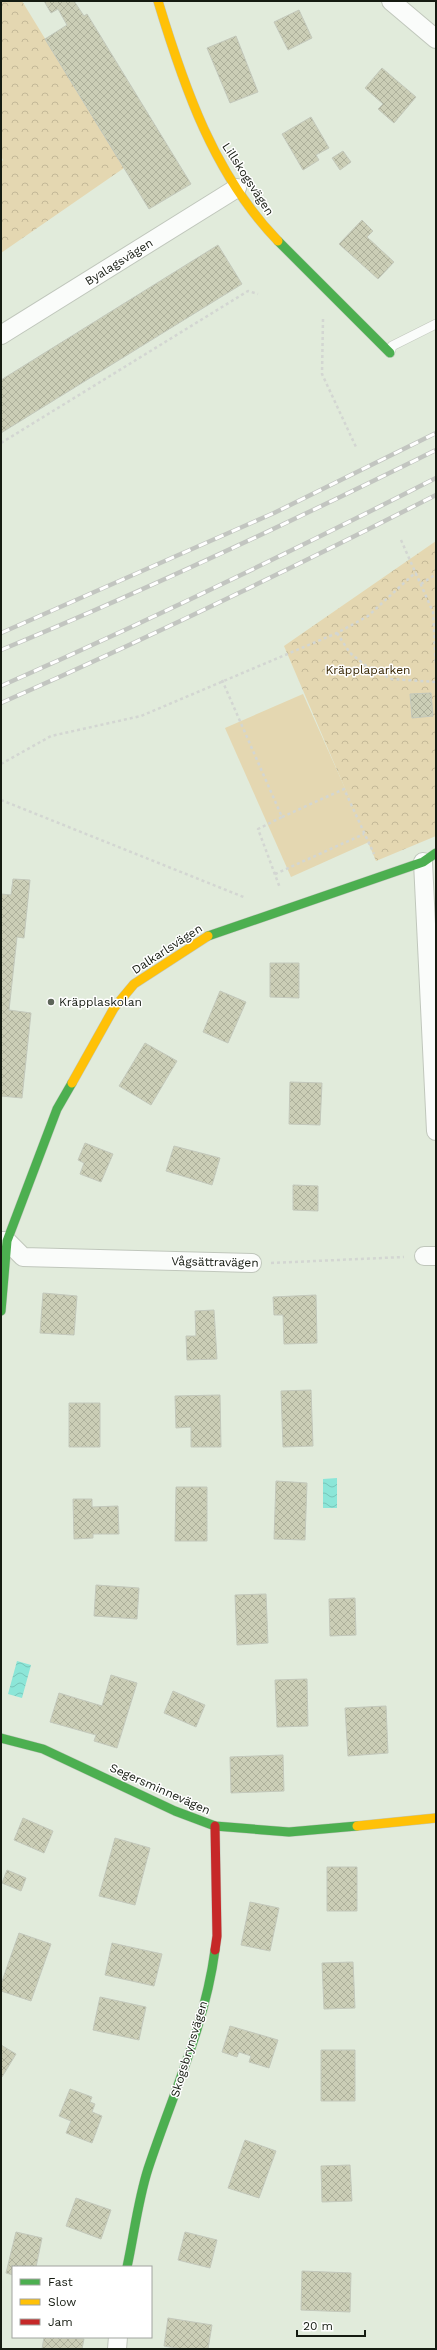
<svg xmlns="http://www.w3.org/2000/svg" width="437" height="2350" viewBox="0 0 437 2350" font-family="'Work Sans',sans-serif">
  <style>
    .grass { fill: #e4d7b1 }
    .park { fill: url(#park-crowns) }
    .water { fill: url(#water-waves) }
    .building { fill: url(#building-cross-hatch); stroke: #c3c8bb }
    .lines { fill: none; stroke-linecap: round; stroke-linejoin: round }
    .lane-casing { stroke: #c0c7bc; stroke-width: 10 }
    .street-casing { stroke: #c0c7bc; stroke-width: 20 }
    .fast-casing { stroke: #c0c7bc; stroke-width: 10 }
    .slow-casing { stroke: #c0c7bc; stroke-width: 10 }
    .jam-casing { stroke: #c0c7bc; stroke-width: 10 }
    .path { stroke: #d3d6d2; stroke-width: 2.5; stroke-dasharray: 3 3; stroke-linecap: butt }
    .lane { stroke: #fafcfa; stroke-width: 9 }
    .street { stroke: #fafcfa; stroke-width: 18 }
    .fast { stroke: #4caf50; stroke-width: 9 }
    .slow { stroke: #ffc107; stroke-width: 9 }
    .jam { stroke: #c62828; stroke-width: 9 }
    .rail-casing { stroke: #c2c5c0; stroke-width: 4.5 }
    .rail { stroke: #fff; stroke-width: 3; stroke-dasharray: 9; stroke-linecap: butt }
    .poi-dot { fill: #5c6458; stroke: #fff; stroke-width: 1.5 }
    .labels { text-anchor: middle; stroke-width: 3; stroke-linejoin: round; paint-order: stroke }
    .street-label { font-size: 12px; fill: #151b11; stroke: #fff }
    .park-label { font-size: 12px; fill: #392702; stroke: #fff }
    .poi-label { font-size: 12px; fill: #151b11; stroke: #fff; text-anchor: start }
  </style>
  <defs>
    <pattern id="park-crowns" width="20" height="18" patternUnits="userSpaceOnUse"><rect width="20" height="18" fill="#e4d7b1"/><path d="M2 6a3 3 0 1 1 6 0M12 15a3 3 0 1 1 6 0" fill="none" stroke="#c3b897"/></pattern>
    <pattern id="water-waves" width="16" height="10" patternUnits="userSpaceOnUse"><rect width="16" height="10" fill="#8ce6d8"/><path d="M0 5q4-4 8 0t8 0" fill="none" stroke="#78c5b8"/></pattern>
    <pattern id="building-cross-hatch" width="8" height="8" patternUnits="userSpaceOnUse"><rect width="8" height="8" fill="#cbceb6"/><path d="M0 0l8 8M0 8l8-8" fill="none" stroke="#adb09b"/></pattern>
  </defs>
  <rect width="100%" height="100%" fill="#e1ebdb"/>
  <path class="grass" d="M303,694L369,842L291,877L225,728Z"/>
  <path class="park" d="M3,1H22L124,168L1,253V162L3,160L1,156V2Z
    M436,541V836L376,861L284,646Z"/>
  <path class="water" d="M337,1478V1508H323V1479Z
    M17,1661L31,1665L22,1698L8,1694Z"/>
  <path class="building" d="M44,1H74L84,16L87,14L191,184L149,209L45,39L67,25L58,9L51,13Z
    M299,10L312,38L288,50L274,22Z
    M236,36L258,92L230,103L207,48Z
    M382,68L416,97L394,123L378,109L383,104L365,88Z
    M311,117L329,148L316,155L319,160L303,170L282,134Z
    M343,151L351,162L340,170L332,158Z
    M362,220L373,231L367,237L394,262L378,279L339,244Z
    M218,245L242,284L1,433V380Z
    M431,693L433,716L412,718L410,694Z
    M13,879L30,880L24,938L17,937L9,1010L31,1013L22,1098L1,1096V894L11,895Z
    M270,963H299V998L270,997Z
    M220,991L246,1002L228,1043L203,1032Z
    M145,1043L177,1061L151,1105L119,1086Z
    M290,1082L322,1083L320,1125L289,1124Z
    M85,1143L113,1154L101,1182L80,1174L84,1163L78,1160Z
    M174,1146L220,1158L212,1185L166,1171Z
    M293,1185L318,1186V1211L293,1210Z
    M43,1293L77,1296L74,1335L40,1333Z
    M316,1295L317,1343L284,1344L283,1315H274L273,1297Z
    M214,1310L217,1359L187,1360L186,1336H196L195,1311Z
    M311,1390L313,1446L283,1447L281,1391Z
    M220,1395L221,1447H191V1427L176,1428L175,1396Z
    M69,1403H100V1447H69Z
    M276,1481L307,1483L305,1540L274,1539Z
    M176,1487H207V1541H175Z
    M73,1499H92V1507L118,1506L119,1534H93V1538L74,1539Z
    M96,1585L139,1588L137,1619L94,1616Z
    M266,1594L268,1643L237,1645L235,1595Z
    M355,1598L356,1635L330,1636L329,1599Z
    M111,1675L137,1683L117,1748L94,1741L96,1735L50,1722L59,1693L102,1706Z
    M307,1679L308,1726L277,1727L275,1680Z
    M173,1691L205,1705L196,1727L164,1713Z
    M386,1706L388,1753L348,1756L345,1708Z
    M283,1755L284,1791L231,1793L230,1757Z
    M23,1818L53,1831L44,1853L14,1840Z
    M115,1838L150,1848L135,1905L99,1896Z
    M327,1867H357V1911H327Z
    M7,1870L26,1878L21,1891L2,1883Z
    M250,1902L279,1908L270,1951L241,1945Z
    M19,1933L51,1944L31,2001L1,1991V1984Z
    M112,1943L162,1954L154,1986L105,1975Z
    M353,1962L355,2008L324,2009L322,1963Z
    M100,1997L146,2007L139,2040L93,2030Z
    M230,2026L278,2040L269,2068L249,2062L251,2056L239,2052L237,2057L222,2052Z
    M1,2045L16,2054L2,2077L1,2076Z
    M321,2050H355V2101H321Z
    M70,2089L92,2097L90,2102L95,2104L92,2112L102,2116L92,2143L66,2133L71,2121L59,2116Z
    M245,2140L276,2151L259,2198L228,2188Z
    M350,2165L352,2201L322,2202L321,2166Z
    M76,2198L111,2210L101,2239L66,2226Z
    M16,2232L42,2238L36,2267H13V2275L6,2273Z
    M185,2232L217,2240L210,2268L178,2260Z
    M302,2271L351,2273L350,2312L301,2310Z
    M168,2318L212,2325L208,2349H182L164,2346Z
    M44,2337L84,2339L82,2349H42Z"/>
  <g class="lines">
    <g class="lane-casing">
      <path id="lane" d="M390,353L392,346L436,324"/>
    </g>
    <g class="street-casing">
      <path id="street" d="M391,1L436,39
        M1,335L237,188
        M423,862L436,1131
        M1,1241H7L23,1257L252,1263
        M424,1256H436
        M117,2349L118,2337"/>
    </g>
    <g class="fast-casing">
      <path id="fast" d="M278,241L390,353
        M208,936L423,862L436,853
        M1,1311L7,1241L57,1109L72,1083
        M1,1738L43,1749L175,1811L215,1826L289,1832L357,1826
        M127,2267C134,2235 138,2200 148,2169C172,2096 205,2026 215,1950"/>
    </g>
    <g class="slow-casing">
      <path id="slow" d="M158,1C184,87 214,175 278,241
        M72,1083L114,1008L134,984L208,936
        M357,1826L436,1818"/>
    </g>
    <g class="jam-casing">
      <path id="jam" d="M215,1826L217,1936L215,1950"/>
    </g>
    <path class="path" d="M323,319L322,374L356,447
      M1,443L248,291L258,294
      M401,540L433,612L436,667
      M421,584L436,574
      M337,633L350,653L365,665L391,679L436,682
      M222,680L282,817L258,829L280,888
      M1,764L51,736L141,716L337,633L368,616L416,572
      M1,800L246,898
      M282,817L344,789L374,854
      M275,874L364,834
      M271,1263L404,1257"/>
    <use href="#lane" class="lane"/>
    <use href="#street" class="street"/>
    <use href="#fast" class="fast"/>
    <use href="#slow" class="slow"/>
    <use href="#jam" class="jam"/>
    <g class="rail-casing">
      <path id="rail" d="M1,633L274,513L436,433
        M1,650C149,589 293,521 436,450
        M1,686C148,621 293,551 436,478
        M1,703C148,638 293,568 436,495"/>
    </g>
    <use href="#rail" class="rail"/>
  </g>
  <circle class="poi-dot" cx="51" cy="1002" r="4"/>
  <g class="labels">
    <g class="street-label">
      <text transform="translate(248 179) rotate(57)" y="4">Lillskogsvägen</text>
      <text transform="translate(119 262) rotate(-32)" y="4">Byalagsvägen</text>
      <text transform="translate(167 949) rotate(-33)" y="4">Dalkarlsvägen</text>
      <text transform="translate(215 1262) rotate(1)" y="4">Vågsättravägen</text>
      <text transform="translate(160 1789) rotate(24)" y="4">Segersminnevägen</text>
      <text transform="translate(189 2049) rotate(-73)" y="4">Skogsbrynsvägen</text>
    </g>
    <g class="park-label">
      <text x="368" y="674">Kräpplaparken</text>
    </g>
    <g class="poi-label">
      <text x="59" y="1006">Kräpplaskolan</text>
    </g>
  </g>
  <rect width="437" height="2350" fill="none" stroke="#151b11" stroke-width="4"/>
  <rect x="12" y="2266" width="140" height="72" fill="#ffffff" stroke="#a1a4a0"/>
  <rect x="20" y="2279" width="20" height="6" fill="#4caf50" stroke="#a1a4a0"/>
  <text x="48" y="2286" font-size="12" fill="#151b11">Fast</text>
  <rect x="20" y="2299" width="20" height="6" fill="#ffc107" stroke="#a1a4a0"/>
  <text x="48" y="2306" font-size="12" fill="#151b11">Slow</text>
  <rect x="20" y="2319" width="20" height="6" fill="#c62828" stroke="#a1a4a0"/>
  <text x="48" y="2326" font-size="12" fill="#151b11">Jam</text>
  <path d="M297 2330v6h68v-6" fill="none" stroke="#151b11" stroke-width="2"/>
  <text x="303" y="2330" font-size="12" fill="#151b11" stroke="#ffffff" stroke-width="3" paint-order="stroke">20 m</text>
</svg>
